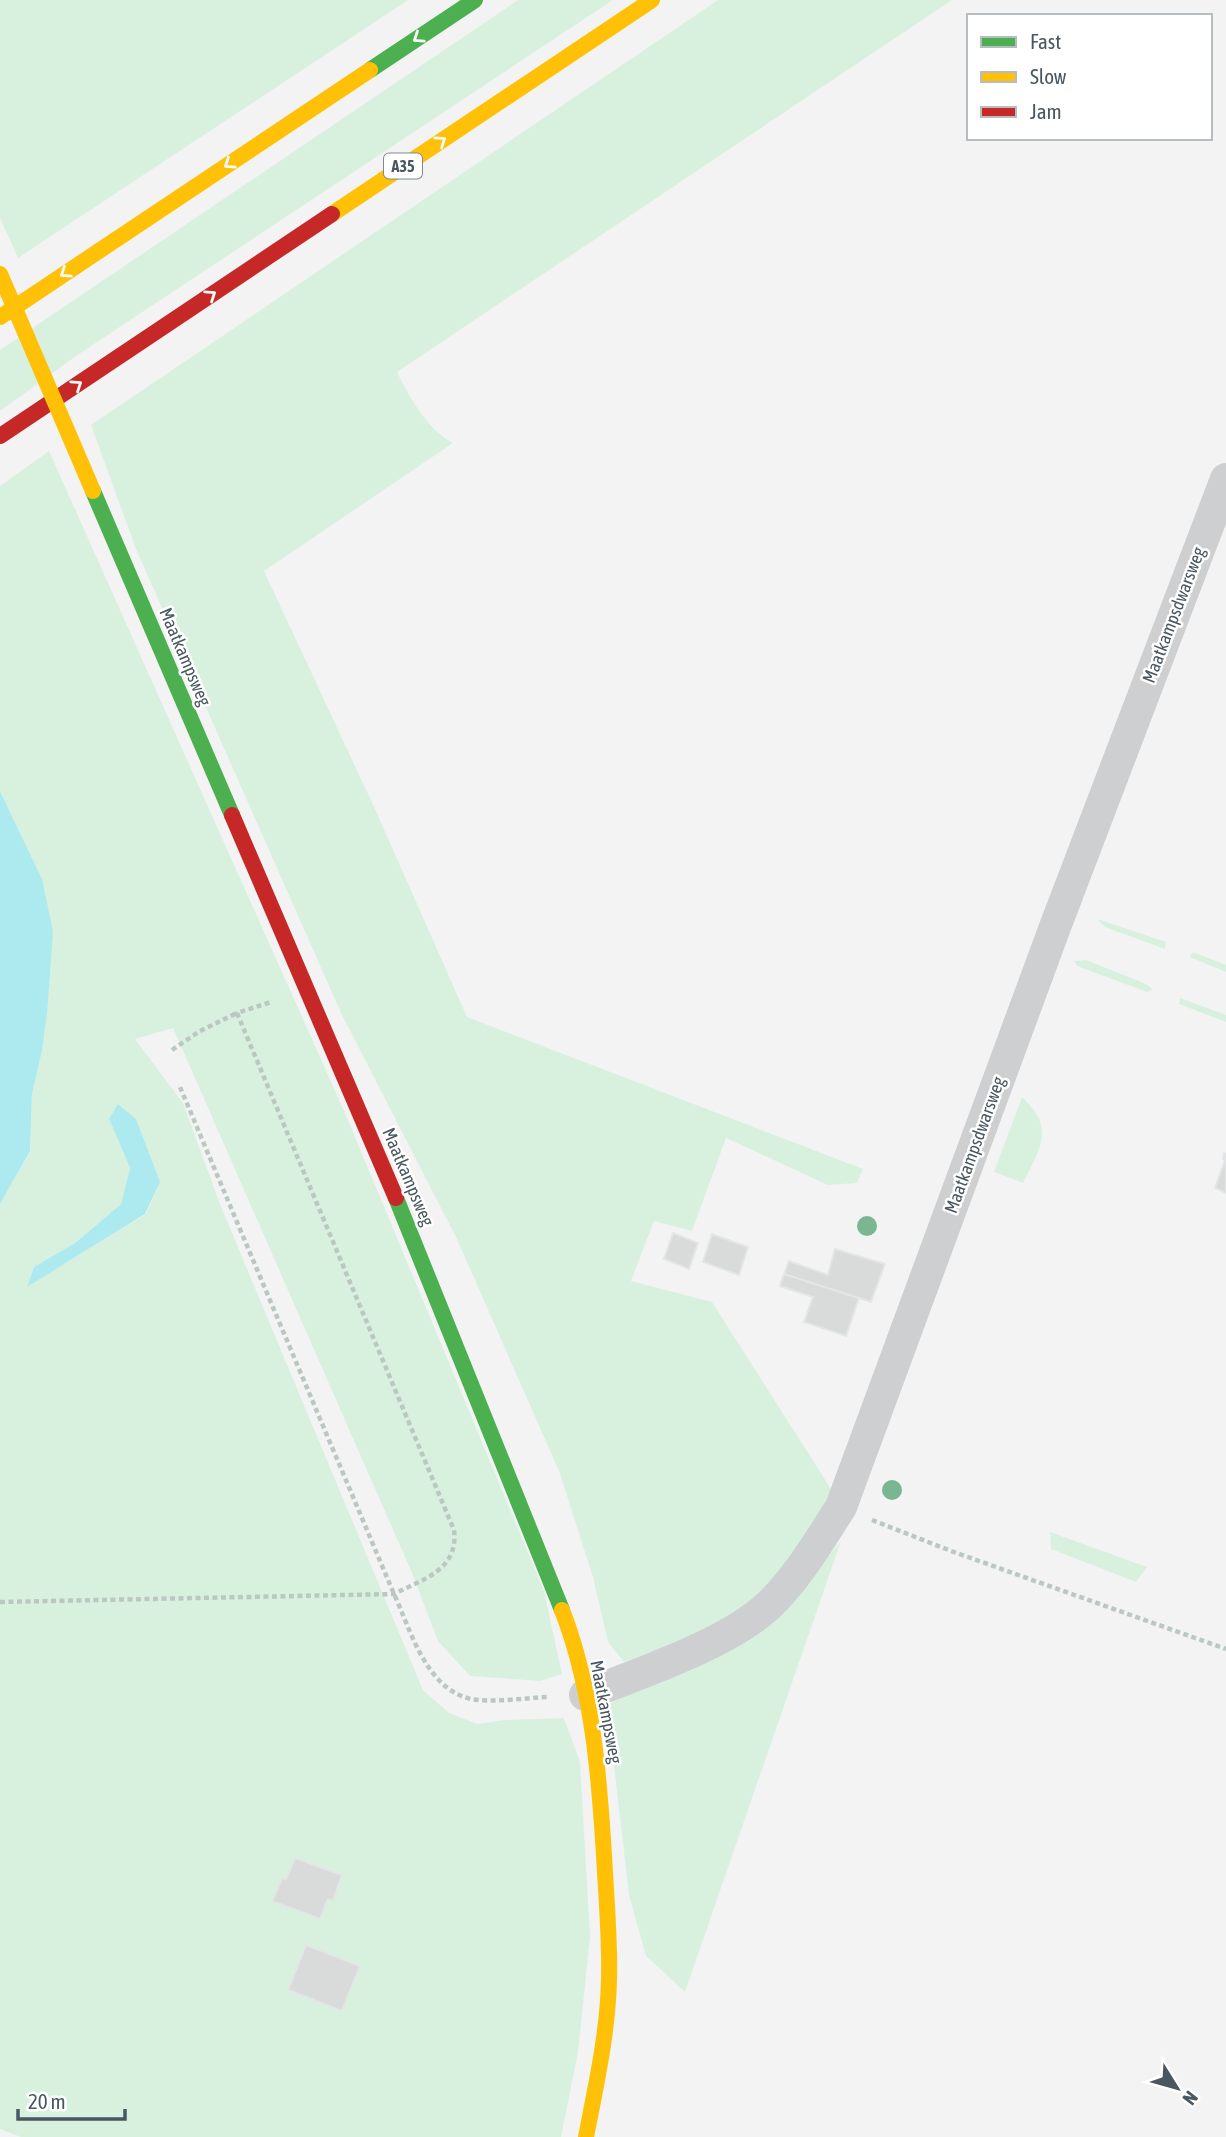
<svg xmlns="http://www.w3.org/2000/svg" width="1226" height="2137" viewBox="0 0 1226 2137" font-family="'Asap Condensed',sans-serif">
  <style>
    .green { fill: #d8f1df; fill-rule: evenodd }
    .water { fill: #adeaef }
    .building { fill: #d9dbdb; stroke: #e4e5e6; stroke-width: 2 }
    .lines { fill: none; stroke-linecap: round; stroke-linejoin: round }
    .path { stroke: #bbc8c2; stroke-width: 4.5; stroke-dasharray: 5 3.5; stroke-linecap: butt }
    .street { stroke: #cdcfd1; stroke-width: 32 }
    .fast { stroke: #4caf50; stroke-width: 16 }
    .slow { stroke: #ffc107; stroke-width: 16 }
    .jam { stroke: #c62828; stroke-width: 16 }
    .slow-bridge { stroke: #ffc107; stroke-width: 16 }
    .tree { fill: #7ab691 }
    .oneway { stroke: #f6fbf6 }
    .labels { text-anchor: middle; stroke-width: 5; stroke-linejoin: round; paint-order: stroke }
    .shield { fill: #fff; stroke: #808a90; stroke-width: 2 }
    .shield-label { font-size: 16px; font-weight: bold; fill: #495860 }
    .street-label { font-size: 18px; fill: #495860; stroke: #fff }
  </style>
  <rect width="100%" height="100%" fill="#f3f3f3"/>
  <path class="green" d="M0,0H408L18,258L0,218Z
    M518,0H613L76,356L0,411V350Z
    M718,0H952L397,372C409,397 428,430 453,443L264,571L375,809L467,1017L863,1169L857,1183L828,1185L726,1138L692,1231L654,1221L631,1281L712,1302L831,1489L818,1525L773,1588L717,1627L624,1662L608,1642L593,1577L559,1471L456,1237L341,1013L136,549L91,425Z
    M49,451L345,1113L544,1591L562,1674L540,1681L470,1676L438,1641L412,1573L173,1028L135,1039L183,1103L220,1204L423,1690L449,1713L477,1724L505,1720L564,1718L580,1762L590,1937L578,2052L561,2137H21L0,2129V1204L30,1151L32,1094L42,1051L47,1014L42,879L0,791V486ZM109,1119L160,1182L146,1214L28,1286L34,1267L75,1243L121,1204L130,1168Z
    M1097,919L1166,942L1165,949L1105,927Z
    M1193,952L1226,965V972L1190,957Z
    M1086,960L1144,983L1153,989L1147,992L1077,966L1074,961Z
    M1180,998L1226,1015V1022L1179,1004Z
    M1022,1097C1056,1129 1040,1148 1023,1183L994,1172Z
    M1050,1532L1147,1567L1136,1582L1051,1549Z
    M841,1541L685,1992L646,1956L629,1895L607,1705L726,1647L781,1612Z"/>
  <path class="water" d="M0,791L42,879L53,931L47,1014L42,1051L32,1094L30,1151L0,1204Z
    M118,1104L136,1119L160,1182L145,1214L27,1287L34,1267L75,1243L121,1204L130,1168L109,1119Z"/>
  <path class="building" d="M1224,1153L1226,1154V1193L1215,1188L1225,1160L1223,1159Z
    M673,1233L698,1243L689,1269L664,1259Z
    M712,1234L748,1247L739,1275L703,1262Z
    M835,1249L885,1264L871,1302L784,1274L789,1261L828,1275Z
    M784,1274L859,1298L846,1336L804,1322L813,1297L780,1286Z
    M295,1858L342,1875L333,1901L328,1899L320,1919L272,1901L282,1878L286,1879Z
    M306,1945L360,1966L342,2011L288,1990Z"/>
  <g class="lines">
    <path class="path" d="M172,1050L200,1031L237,1013
      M180,1087L394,1594C411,1631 426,1689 471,1699C492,1703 525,1698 547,1697
      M872,1520L951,1551L1226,1649
      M0,1602L394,1594C423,1579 459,1570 454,1530L237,1013L271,1002"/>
    <path class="street" d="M585,1695C639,1673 726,1645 768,1606C797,1579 819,1541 841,1507L1055,927L1226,479"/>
    <path class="fast" d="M370,70L475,0
      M93,491L232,815
      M396,1198L562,1610"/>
    <path class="slow" d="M332,214L652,0
      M0,317L370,70
      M562,1610C594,1692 600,1785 605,1872C607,1908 610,1944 609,1979C608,2032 596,2085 586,2137"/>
    <path class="jam" d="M0,436L332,214
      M232,815L396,1198"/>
    <path class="slow-bridge" d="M0,274L93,491"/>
  </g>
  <g class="tree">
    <circle cx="867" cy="1226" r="10"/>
    <circle cx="892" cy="1490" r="10"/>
  </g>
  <defs><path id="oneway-chevron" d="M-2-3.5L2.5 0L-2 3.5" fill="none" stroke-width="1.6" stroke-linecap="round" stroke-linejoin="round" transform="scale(1.75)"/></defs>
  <g class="oneway">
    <use href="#oneway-chevron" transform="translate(418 38) rotate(146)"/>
    <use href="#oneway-chevron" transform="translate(441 141) rotate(-34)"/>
    <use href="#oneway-chevron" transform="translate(229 164) rotate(146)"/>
    <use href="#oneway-chevron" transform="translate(65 273) rotate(146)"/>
    <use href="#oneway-chevron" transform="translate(211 295) rotate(-34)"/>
    <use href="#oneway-chevron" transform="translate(77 385) rotate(-34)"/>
  </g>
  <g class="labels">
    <rect class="shield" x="384" y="153.5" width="38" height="25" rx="5"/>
    <g class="shield-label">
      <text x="403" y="172">A35</text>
    </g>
    <g class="street-label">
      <text transform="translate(1174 615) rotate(-69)" y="6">Maatkampsdwarsweg</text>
      <text transform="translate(185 657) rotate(67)" y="6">Maatkampsweg</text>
      <text transform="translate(975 1145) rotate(-70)" y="6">Maatkampsdwarsweg</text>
      <text transform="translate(408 1177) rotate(67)" y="6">Maatkampsweg</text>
      <text transform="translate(606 1712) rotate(79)" y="6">Maatkampsweg</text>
    </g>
  </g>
  <rect x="967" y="14" width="245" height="126" fill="#ffffff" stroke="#b6bcbf" stroke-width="2"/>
  <rect x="981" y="37" width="35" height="10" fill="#4caf50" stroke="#b6bcbf" stroke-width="2"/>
  <text x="1030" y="49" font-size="21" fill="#495860">Fast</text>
  <rect x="981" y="72" width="35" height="10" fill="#ffc107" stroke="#b6bcbf" stroke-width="2"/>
  <text x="1030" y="84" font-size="21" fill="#495860">Slow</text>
  <rect x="981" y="107" width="35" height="10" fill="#c62828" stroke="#b6bcbf" stroke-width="2"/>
  <text x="1030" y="119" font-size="21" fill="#495860">Jam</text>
  <g transform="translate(1177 2088) rotate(127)" stroke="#ffffff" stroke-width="5" paint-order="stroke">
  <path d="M0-5L12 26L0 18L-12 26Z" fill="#495860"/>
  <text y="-10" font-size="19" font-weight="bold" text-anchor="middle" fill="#495860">N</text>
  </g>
  <path d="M18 2109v10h107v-10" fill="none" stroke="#495860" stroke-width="3.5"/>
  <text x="28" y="2109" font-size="21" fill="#495860" stroke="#ffffff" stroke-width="5" paint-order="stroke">20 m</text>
</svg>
